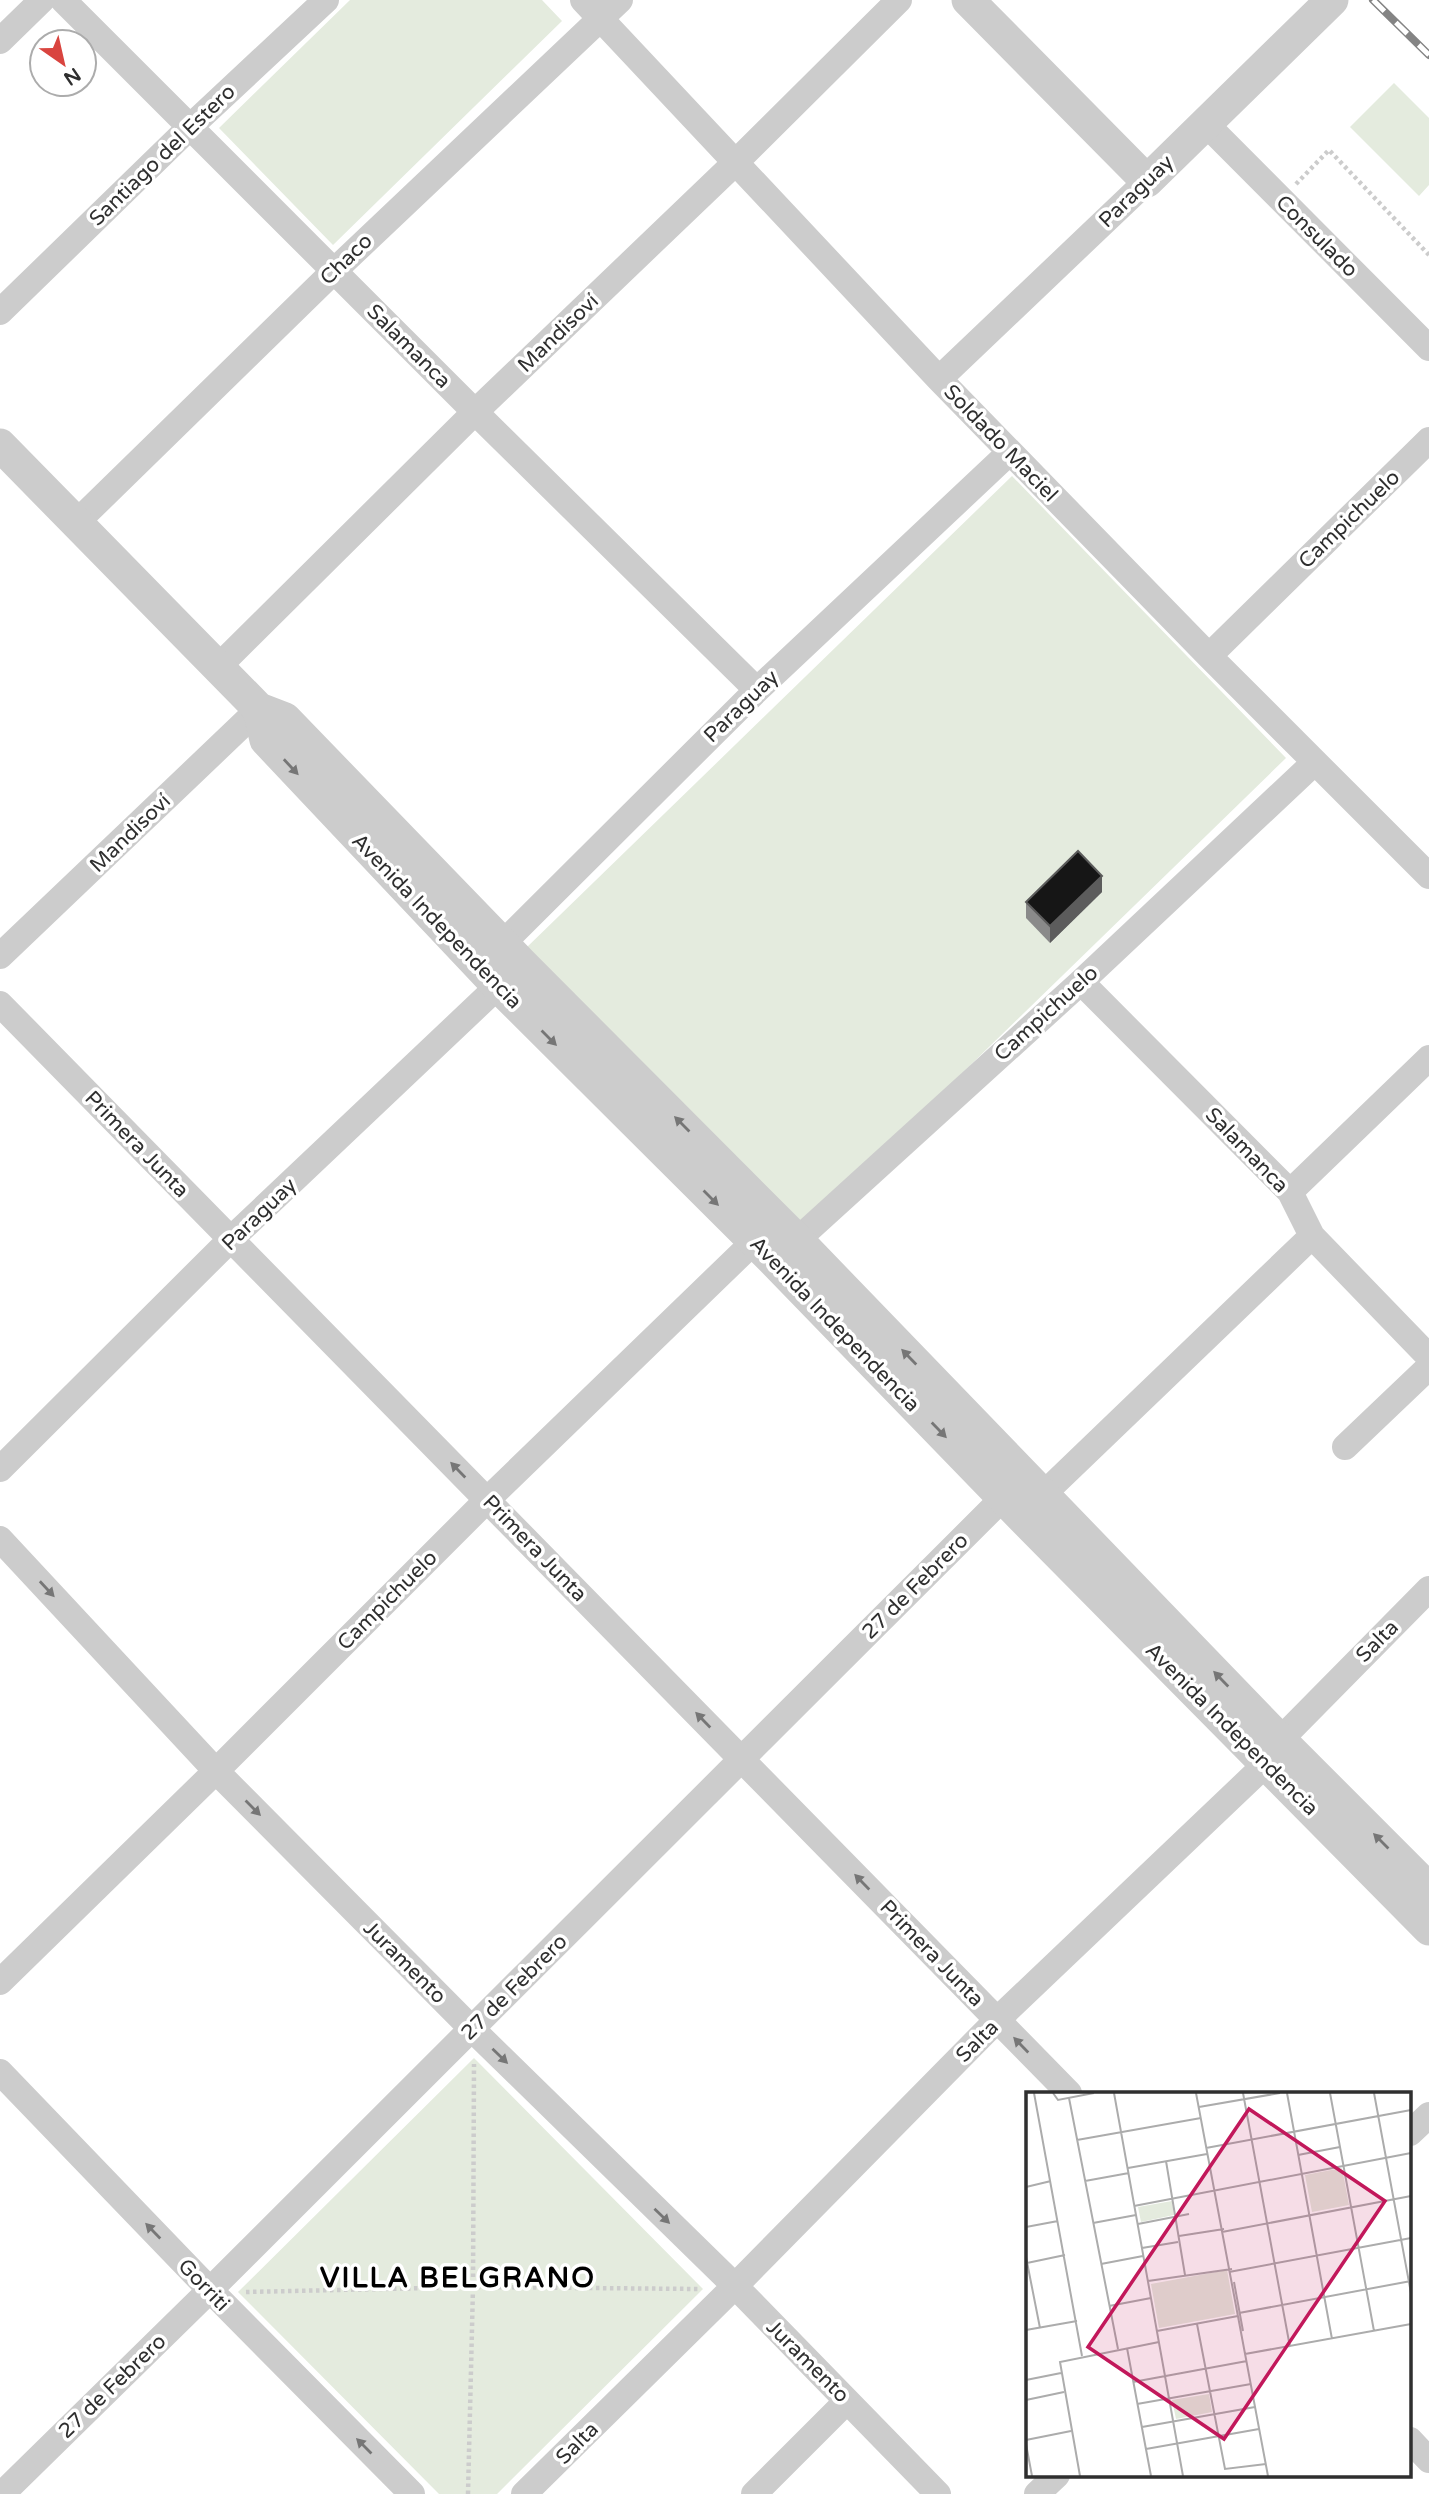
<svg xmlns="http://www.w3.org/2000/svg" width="1429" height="2494" viewBox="0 0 1429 2494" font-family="'Varela Round',sans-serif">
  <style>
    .green { fill: #e4ebde }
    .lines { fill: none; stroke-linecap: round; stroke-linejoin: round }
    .path { stroke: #ccc; stroke-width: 4.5; stroke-dasharray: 3.5 3.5; stroke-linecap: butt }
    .minor { stroke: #ccc; stroke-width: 26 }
    .tertiary { stroke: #ccc; stroke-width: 33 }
    .rail-casing { stroke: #848484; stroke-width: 8 }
    .rail { stroke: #fff; stroke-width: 5; stroke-dasharray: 16; stroke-linecap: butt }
    .wall { fill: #8a8a8a }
    .shaded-wall { fill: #5c5c5c }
    .building { fill: #161616; stroke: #5c5c5c; stroke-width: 2 }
    .oneway { fill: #767676 }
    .labels { text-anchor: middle; stroke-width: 7; stroke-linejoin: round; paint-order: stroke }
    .street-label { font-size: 21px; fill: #2f2f2f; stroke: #fff }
    .district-label { font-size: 28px; font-weight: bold; letter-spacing: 2px; fill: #000; stroke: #fff }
    .inset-road { fill: none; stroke: #acacac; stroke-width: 2 }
    .view { fill: #c2185b; fill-opacity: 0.15; stroke: #c2185b; stroke-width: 3.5 }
    .inset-edge { fill: none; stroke: #2f2f2f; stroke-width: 3.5 }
  </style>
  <rect width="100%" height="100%" fill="#fff"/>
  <path class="green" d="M350,0H542L562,21L333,245L219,128Z
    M1394,83L1429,118V185L1419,196L1350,127Z
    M1012,476L1286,758L800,1231L525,949Z
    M474,2058L703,2289L497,2494H439L238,2292Z"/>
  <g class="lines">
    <path class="path" d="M1296,184L1329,150L1429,255
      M246,2292L473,2287L699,2289
      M468,2494L473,2287L474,2064"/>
    <path class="minor" d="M63,0L475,412L757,690
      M583,0L939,379L1209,656L1429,876
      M0,41L42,0
      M1206,124L1429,348
      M0,312L190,127L326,0
      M939,379L1147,181
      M77,522L334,271L620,0
      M1209,656L1429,440
      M218,667L475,412L735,163L899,0
      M0,956L259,709
      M490,956L757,690L1010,452
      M1081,982L1290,1192L1312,1236L1429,1357
      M0,1004L1069,2093
      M1290,1192L1429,1058
      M784,1252L1081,982L1315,762
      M1345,1447L1429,1367
      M0,1469L231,1239L512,973
      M1030,1507L1312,1236
      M0,1539L216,1771L472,2029L735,2286L938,2494
      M0,1982L216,1771L487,1500L768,1228
      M0,2072L210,2290L412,2494
      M1410,2133L1429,2115
      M1410,2440L1429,2460
      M2,2494L210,2290L1015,1486
      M524,2494L735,2286L997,2020L1267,1763L1280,1740L1429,1589
      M754,2494L847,2401
      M1037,2494L1057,2475"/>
    <path class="tertiary" d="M968,0L1147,181L1332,0
      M0,445L259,709L285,719L522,964L797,1240L1280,1740L1429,1889
      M259,709L266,740L498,986L774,1261L1020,1515L1429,1929"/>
    <g class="rail-casing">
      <path id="rail" d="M1373,0L1429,55"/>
    </g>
    <use href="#rail" class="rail"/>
  </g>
  <path class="wall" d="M1102,892L1050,943L1026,918V902Z"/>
  <path class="shaded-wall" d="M1102,876V892L1050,943V926Z"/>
  <path class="building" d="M1078,851L1102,876L1050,926L1026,902Z"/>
  <defs><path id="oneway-solid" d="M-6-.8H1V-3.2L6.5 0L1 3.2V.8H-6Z" transform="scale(1.75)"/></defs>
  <g class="oneway">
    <use href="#oneway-solid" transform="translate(291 767) rotate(47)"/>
    <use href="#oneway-solid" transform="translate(549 1038) rotate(45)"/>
    <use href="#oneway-solid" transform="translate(682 1124) rotate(-135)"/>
    <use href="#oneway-solid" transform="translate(711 1198) rotate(45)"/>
    <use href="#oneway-solid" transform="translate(909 1357) rotate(-134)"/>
    <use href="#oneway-solid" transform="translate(939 1430) rotate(46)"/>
    <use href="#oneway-solid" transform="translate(458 1470) rotate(-134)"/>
    <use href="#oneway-solid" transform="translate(47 1589) rotate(47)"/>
    <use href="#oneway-solid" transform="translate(1221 1679) rotate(-134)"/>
    <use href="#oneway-solid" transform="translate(703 1720) rotate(-134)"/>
    <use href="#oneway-solid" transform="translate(253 1808) rotate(45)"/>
    <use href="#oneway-solid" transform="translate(1381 1841) rotate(-135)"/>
    <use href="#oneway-solid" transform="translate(862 1882) rotate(-134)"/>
    <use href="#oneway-solid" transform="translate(1021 2045) rotate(-134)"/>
    <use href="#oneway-solid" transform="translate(500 2056) rotate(44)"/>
    <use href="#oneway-solid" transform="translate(662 2216) rotate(44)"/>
    <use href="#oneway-solid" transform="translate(153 2231) rotate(-134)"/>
    <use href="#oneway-solid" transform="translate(364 2446) rotate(-135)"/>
  </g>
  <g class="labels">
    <g class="street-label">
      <text transform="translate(162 155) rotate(-44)" y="7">Santiago del Estero</text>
      <text transform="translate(1136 191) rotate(-44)" y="7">Paraguay</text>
      <text transform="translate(1317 236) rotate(45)" y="7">Consulado</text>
      <text transform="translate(346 259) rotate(-44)" y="7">Chaco</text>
      <text transform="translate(558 333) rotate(-44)" y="7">Mandisoví</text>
      <text transform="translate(409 346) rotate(45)" y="7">Salamanca</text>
      <text transform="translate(1001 443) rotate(46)" y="7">Soldado Maciel</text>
      <text transform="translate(1349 519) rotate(-44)" y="7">Campichuelo</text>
      <text transform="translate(741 706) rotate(-44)" y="7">Paraguay</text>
      <text transform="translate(130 833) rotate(-44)" y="7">Mandisoví</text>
      <text transform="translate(437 921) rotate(46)" y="7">Avenida Independencia</text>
      <text transform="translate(1046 1013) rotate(-42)" y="7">Campichuelo</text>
      <text transform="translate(137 1144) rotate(46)" y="7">Primera Junta</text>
      <text transform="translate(1247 1150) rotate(46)" y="7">Salamanca</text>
      <text transform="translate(259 1214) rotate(-44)" y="7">Paraguay</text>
      <text transform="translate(835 1324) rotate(46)" y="7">Avenida Independencia</text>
      <text transform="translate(535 1548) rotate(46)" y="7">Primera Junta</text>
      <text transform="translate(915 1586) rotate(-45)" y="7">27 de Febrero</text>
      <text transform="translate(387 1600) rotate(-45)" y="7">Campichuelo</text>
      <text transform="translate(1377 1641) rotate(-45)" y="7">Salta</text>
      <text transform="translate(1232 1729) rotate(45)" y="7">Avenida Independencia</text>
      <text transform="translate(932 1953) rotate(46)" y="7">Primera Junta</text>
      <text transform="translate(405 1962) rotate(45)" y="7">Juramento</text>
      <text transform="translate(514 1987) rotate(-45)" y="7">27 de Febrero</text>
      <text transform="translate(977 2041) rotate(-45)" y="7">Salta</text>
      <text transform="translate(204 2285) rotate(46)" y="7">Gorriti</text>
      <text transform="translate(808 2361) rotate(45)" y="7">Juramento</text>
      <text transform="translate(112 2386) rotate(-44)" y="7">27 de Febrero</text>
      <text transform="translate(577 2443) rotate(-45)" y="7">Salta</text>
    </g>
    <g class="district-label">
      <text x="458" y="2287">VILLA BELGRANO</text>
    </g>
  </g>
  <g transform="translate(1026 2092)">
    <rect width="385" height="385" fill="#fff"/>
    <path d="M316,76L323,113L286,120L279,83ZM146,109L148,123L115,130L112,115ZM201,178L209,222L133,236L125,192ZM183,302L186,320L150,327L146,308Z" fill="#e4ebde"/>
    <path class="inset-road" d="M8,1L56,264M27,1L32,8L68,1M88,1L157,384M170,1L242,384M217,1L264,255M261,1L306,247M304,1L348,239M348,1L385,201M43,6L92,257M173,15L254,1M51,48L175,26M180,56L385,18M272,63L314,55M140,69L159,183M102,76L181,62M59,89L103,81M0,95L25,89M108,114L385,61M67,131L110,123M112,132L163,122M0,135L32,129M196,140L385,104M153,144L198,137M116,156L152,150M0,165L14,236M1,171L39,163M75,172L117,164M203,180L385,146M122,189L206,177M208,190L217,239M83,214L125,206M213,221L385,189M171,232L199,377L240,372M0,238L51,229M131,239L212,224M101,256L125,384M219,262L385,232M0,288L35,281M107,290L221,269M0,308L38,300M111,312L225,292M116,335L229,315M0,348L45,339M0,352L6,384M120,357L233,337M54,384L34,270L133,250"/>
    <path class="view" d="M223,17L359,109L198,347L62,255Z"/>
    <rect width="385" height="385" class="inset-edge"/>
  </g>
  <g transform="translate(63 63) rotate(146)"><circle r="33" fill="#ffffff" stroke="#acacac" stroke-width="2"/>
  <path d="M0-5L12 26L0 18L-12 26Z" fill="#d9443f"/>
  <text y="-10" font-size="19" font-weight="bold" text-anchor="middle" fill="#2f2f2f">N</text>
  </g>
</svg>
